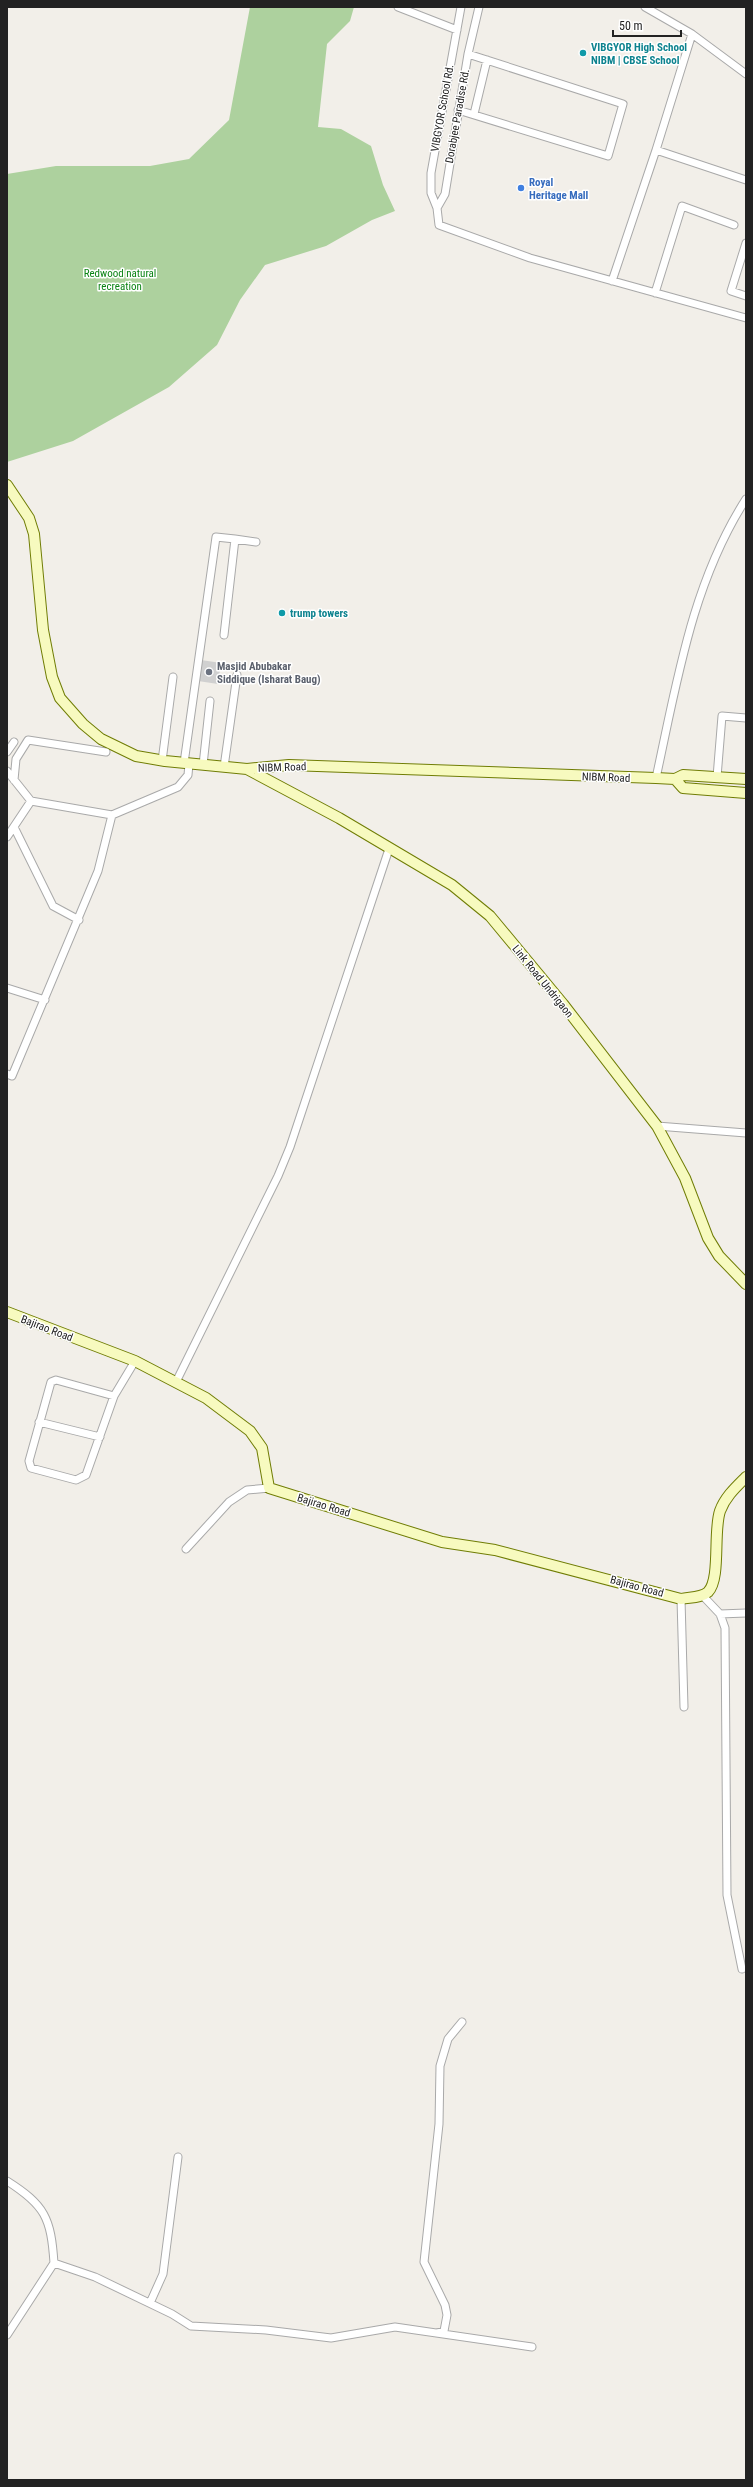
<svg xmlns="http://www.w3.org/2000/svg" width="753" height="2487" viewBox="0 0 753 2487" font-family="'Roboto Condensed',sans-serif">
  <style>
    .religious { fill: #d0d0d0 }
    .forest { fill: #add19e }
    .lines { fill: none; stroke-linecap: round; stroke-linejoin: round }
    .street-casing { stroke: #a9a9a9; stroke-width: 9 }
    .secondary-casing { stroke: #707d05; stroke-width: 12 }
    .street { stroke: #fff; stroke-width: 7 }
    .secondary { stroke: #f7fabf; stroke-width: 10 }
    .culture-dot { fill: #0f9aa8; stroke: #fff; stroke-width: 1.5 }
    .shop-dot { fill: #3f7fe0; stroke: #fff; stroke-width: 1.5 }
    .worship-dot { fill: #6b7280; stroke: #fff; stroke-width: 1.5 }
    .labels { text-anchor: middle; stroke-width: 3; stroke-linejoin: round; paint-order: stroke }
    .culture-label { font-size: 11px; font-weight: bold; fill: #0d838f; stroke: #fff; text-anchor: start }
    .street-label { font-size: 11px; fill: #222; stroke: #fff }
    .shop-label { font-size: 11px; font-weight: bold; fill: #366cbe; stroke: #fff; text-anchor: start }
    .park-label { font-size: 11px; fill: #0c8416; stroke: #fff }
    .worship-label { font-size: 11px; font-weight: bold; fill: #5b616d; stroke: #fff; text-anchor: start }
  </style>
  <rect width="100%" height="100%" fill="#f2efe9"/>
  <path class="religious" d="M201,660L221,663L218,684L198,681Z"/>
  <path class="forest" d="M250,7H354L350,21L327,44L318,127L341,129L371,146L383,185L395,211L372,220L326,246L265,265L240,300L217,345L169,387L73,441L7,462V174L56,166H150L189,159L229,120Z"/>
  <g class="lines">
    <g class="street-casing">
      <path id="street" d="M398,7L457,30
        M479,7L468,54L445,194L437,208L439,225L530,258L746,318
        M645,7L692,34L746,74
        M458,110L608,156L623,104L468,54
        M474,114L487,60
        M656,150L692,34
        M437,208L431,193V173L461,7
        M746,243L731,291L746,296
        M612,281L656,150L746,180
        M655,293L682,206L734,225
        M224,635L235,539L256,542
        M7,752L14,742
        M162,761L173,677
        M184,763L216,537L235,539
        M203,765L210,701
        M224,767L237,675
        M7,771L31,801L112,815
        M717,777L722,716L746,718
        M656,778C677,682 692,583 746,499
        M14,780L16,759L28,740L106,752
        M14,827L53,906L79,920
        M7,837L31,801
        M7,988L45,1000
        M7,1074L12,1076L98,871L112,815L178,787L188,775L189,764
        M657,1126L746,1133
        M176,1382L278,1176L290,1147L389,849
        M114,1396L86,1475L76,1480L31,1468L29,1461L51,1382L56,1380L114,1396L135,1361
        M39,1422L100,1437
        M186,1549L229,1502L247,1490L269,1488
        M703,1596L720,1614L725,1628L727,1895L742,1969
        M681,1599L684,1707
        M720,1614L746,1613
        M7,2181C45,2205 51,2218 54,2263L95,2277L172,2314L191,2326L266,2330L331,2338L395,2327L532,2347
        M150,2303L163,2274L178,2157
        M437,2333L444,2331L447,2315L445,2305L424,2262L439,2124L440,2066L448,2039L462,2022
        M7,2335L54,2263"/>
    </g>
    <g class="secondary-casing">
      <path id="secondary" d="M7,485L29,518L34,534L43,630L52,677L60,698L83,724L101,739L136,756L165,761L247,769L289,765L656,778L675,779L683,788L746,793
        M247,769L339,818L452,885L490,916L563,1004L657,1126L685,1178L708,1238L719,1256L746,1284
        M675,779L683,775L746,779
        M7,1312L135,1361L206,1398L250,1431L262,1448L269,1488L442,1542L495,1550L681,1599C690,1597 701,1598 708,1592C721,1579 713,1531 720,1511C725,1497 736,1487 746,1477"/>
    </g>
    <use href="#street" class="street"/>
    <use href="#secondary" class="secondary"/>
  </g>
  <g class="culture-dot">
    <circle cx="583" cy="53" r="4"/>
    <circle cx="282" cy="613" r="4"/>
  </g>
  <circle class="shop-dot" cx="521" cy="188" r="4"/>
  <circle class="worship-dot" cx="209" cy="672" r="4"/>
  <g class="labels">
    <g class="culture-label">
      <text x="591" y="51">VIBGYOR High School<tspan x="591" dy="13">NIBM | CBSE School</tspan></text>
      <text x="290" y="617">trump towers</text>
    </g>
    <g class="street-label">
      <text transform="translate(442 108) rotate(-80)" y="4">VIBGYOR School Rd.</text>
      <text transform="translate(457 116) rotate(-80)" y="4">Dorabjee Paradise Rd.</text>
      <text transform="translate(282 767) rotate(-2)" y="4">NIBM Road</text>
      <text transform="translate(606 777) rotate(2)" y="4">NIBM Road</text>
      <text transform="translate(543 981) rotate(51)" y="4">Link Road Undrigaon</text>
      <text transform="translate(47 1328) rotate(21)" y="4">Bajirao Road</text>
      <text transform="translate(324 1505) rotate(17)" y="4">Bajirao Road</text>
      <text transform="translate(637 1586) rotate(15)" y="4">Bajirao Road</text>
    </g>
    <g class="shop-label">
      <text x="529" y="186">Royal<tspan x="529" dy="13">Heritage Mall</tspan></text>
    </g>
    <g class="park-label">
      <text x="120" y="277">Redwood natural<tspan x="120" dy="13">recreation</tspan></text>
    </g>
    <g class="worship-label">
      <text x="217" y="670">Masjid Abubakar<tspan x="217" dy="13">Siddique (Isharat Baug)</tspan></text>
    </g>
  </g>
  <rect width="753" height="2487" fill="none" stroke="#222222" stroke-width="16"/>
  <path d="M613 30v6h68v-6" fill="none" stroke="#222222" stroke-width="2"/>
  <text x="619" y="30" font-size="12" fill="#222222" stroke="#ffffff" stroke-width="3" paint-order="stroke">50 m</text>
</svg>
